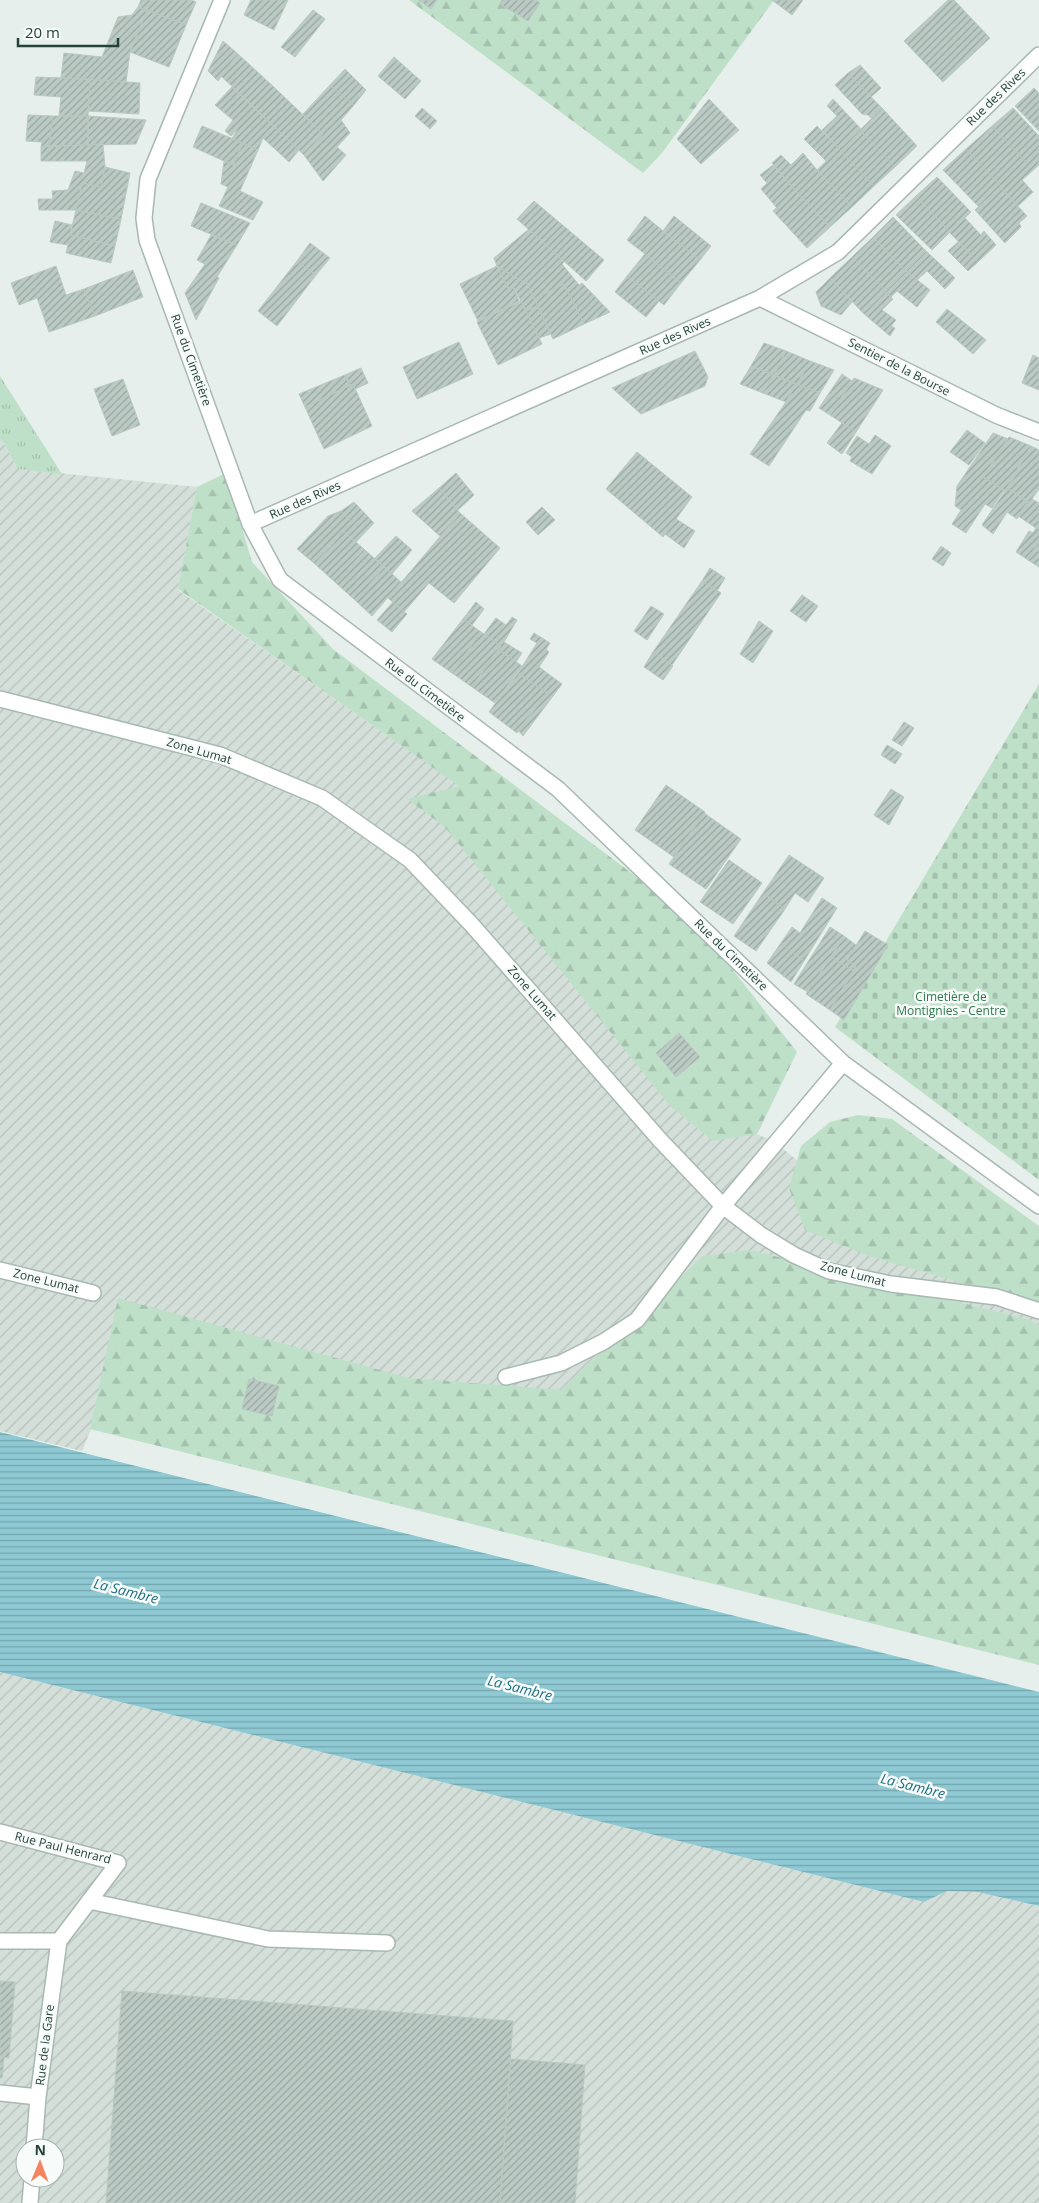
<svg xmlns="http://www.w3.org/2000/svg" width="1039" height="2203" viewBox="0 0 1039 2203" font-family="'Open Sans',sans-serif">
  <style>
    .industrial { fill: url(#industrial-furrows); fill-rule: evenodd }
    .grass { fill: url(#grass-tufts) }
    .forest { fill: url(#forest-firs) }
    .cemetery { fill: url(#cemetery-stones) }
    .water { fill: url(#water-rules) }
    .building { fill: url(#building-hatch); stroke: #b8c9c2 }
    .lines { fill: none; stroke-linecap: round; stroke-linejoin: round }
    .minor-casing { stroke: #a8b8b2; stroke-width: 18 }
    .minor { stroke: #fff; stroke-width: 15 }
    .labels { text-anchor: middle; stroke-width: 5; stroke-linejoin: round; paint-order: stroke }
    .street-label { font-size: 12px; fill: #24423a; stroke: #f7fbf9 }
    .park-label { font-size: 12px; fill: #2d7a4b; stroke: #f7fbf9 }
    .water-label { font-size: 14px; font-style: italic; fill: #1c6f80; stroke: #f7fbf9 }
  </style>
  <defs>
    <pattern id="industrial-furrows" width="10" height="10" patternUnits="userSpaceOnUse" patternTransform="scale(1.25)"><rect width="10" height="10" fill="#d4dfda"/><path d="M-1 1l2-2M0 10L10 0M9 11l2-2" fill="none" stroke="#b6c1bc"/></pattern>
    <pattern id="grass-tufts" width="24" height="20" patternUnits="userSpaceOnUse" patternTransform="scale(1.25)"><rect width="24" height="20" fill="#bfe0c8"/><path d="M3 7l-1-3M5 7V3M7 7l1-3M15 17l-1-3M17 17v-4M19 17l1-3" fill="none" stroke="#a4c1ad"/></pattern>
    <pattern id="forest-firs" width="22" height="20" patternUnits="userSpaceOnUse" patternTransform="scale(1.25)"><rect width="22" height="20" fill="#bfe0c8"/><path d="M5 1l3.5 6h-7zM16 11l3.5 6h-7z" fill="#a4c1ad"/></pattern>
    <pattern id="cemetery-stones" width="16" height="16" patternUnits="userSpaceOnUse" patternTransform="scale(1.25)"><rect width="16" height="16" fill="#bfe0c8"/><path d="M2 7V4a2 2 0 0 1 4 0v3zM10 15v-3a2 2 0 0 1 4 0v3z" fill="#a4c1ad"/></pattern>
    <pattern id="water-rules" width="6" height="5" patternUnits="userSpaceOnUse" patternTransform="scale(1.25)"><rect width="6" height="5" fill="#8ec9d4"/><path d="M0 2.5h6" fill="none" stroke="#74a5ad"/></pattern>
    <pattern id="building-hatch" width="6" height="6" patternUnits="userSpaceOnUse" patternTransform="scale(1.25)"><rect width="6" height="6" fill="#bbcac4"/><path d="M-1 1l2-2M0 6l6-6M5 7l2-2" fill="none" stroke="#98a6a0"/></pattern>
  </defs>
  <rect width="100%" height="100%" fill="#e6efeb"/>
  <path class="industrial" d="M0,437L18,469L197,487L178,590L460,786L782,1082L757,1134L776,1143L822,1181L1039,1254V1654L504,1531L91,1429L82,1451L0,1431Z
    M0,1672L924,1902L947,1891L978,1892L1039,1906V2203H0ZM25,2148H55V2178H25Z"/>
  <path class="grass" d="M0,376L62,474L18,469L0,437Z"/>
  <path class="forest" d="M409,0H774L662,153L643,173Z
    M226,473L252,562L333,649L694,920L797,1052L757,1134L713,1141L670,1106L445,827L407,799L459,786L178,589L197,487Z
    M858,1115L892,1119L1039,1226V1305L868,1256L805,1230L789,1188L801,1146L830,1122Z
    M750,1250L1030,1320L1039,1325V1665L90,1429L118,1298L409,1378L561,1390L703,1256Z"/>
  <path class="cemetery" d="M1039,684V1180L835,1027Z"/>
  <path class="water" d="M0,1432L1039,1692V1906L978,1892L947,1891L924,1902L0,1672Z"/>
  <path class="building" d="M141,0H151L147,10L138,7Z
    M151,0H191L196,2L186,25L147,10Z
    M251,0H288L274,30L244,15Z
    M419,0H437L431,9Z
    M502,0H536L540,3L528,21L500,4Z
    M772,0H803L792,15Z
    M948,0H954L990,38L943,82L904,41Z
    M138,7L147,10L130,52L126,82L61,78L64,53L102,57L118,17L132,15Z
    M147,10L186,25L169,67L130,52Z
    M313,10L325,19L295,57L281,47Z
    M223,41L238,54L218,81L208,71Z
    M238,54L276,89L256,109L221,76Z
    M394,57L421,81L405,99L378,76Z
    M860,65L881,88L871,97L848,73Z
    M345,69L366,90L354,105L330,85Z
    M848,73L882,108L871,118L868,115L862,114L835,85Z
    M36,77L90,79L88,116H59L61,97L34,95Z
    M90,79L140,83L139,114L88,111Z
    M330,85L354,105L341,120L350,133L337,147L346,155L323,181L304,155L323,134L303,114Z
    M232,87L254,108L231,136L225,131L233,120L215,105Z
    M1034,88L1039,93V131L1015,106Z
    M276,89L323,134L304,155L256,109Z
    M709,99L739,130L701,164L677,139Z
    M833,99L861,129L839,149L822,130L837,116L827,106Z
    M254,108L299,150L289,162L263,138L258,150L232,139L239,125Z
    M422,108L437,121L430,129L415,116Z
    M882,108L917,146L895,167L860,130Z
    M1013,108L1039,136V165L1022,180L1033,192L1018,206L1000,187L1026,162L992,126Z
    M28,115L53,116L49,146L41,147L42,142L26,141Z
    M53,116H88V145L49,146Z
    M88,116L146,120L136,144L88,145Z
    M202,126L243,143L233,165L193,147Z
    M817,126L839,149L826,161L804,139Z
    M992,126L1026,162L1001,186L966,149Z
    M860,130L895,167L874,186L839,149Z
    M243,143L258,150L240,191L263,202L253,220L219,206L228,187L221,184L224,161L233,165Z
    M103,144L105,167L101,187L82,183L76,210H39L38,199H53L52,191L68,190L75,171L84,173L87,161H41V147Z
    M839,149L874,186L852,207L817,170Z
    M966,149L1001,186L979,207L943,170Z
    M803,153L817,170L795,190L772,163L781,155L791,165Z
    M773,165L795,190L777,208L761,189L767,183L760,175Z
    M105,167L130,173L121,219L76,210L82,183L101,187Z
    M817,170L852,207L830,227L795,190Z
    M937,177L971,212L950,232L916,196Z
    M1000,187L1027,216L1019,223L1021,227L1005,243L975,210Z
    M795,190L830,227L807,248L773,211Z
    M916,196L950,232L932,250L896,215Z
    M534,201L604,260L586,281L517,219Z
    M201,203L250,223L237,245L191,226Z
    M76,210L121,219L115,246L70,235Z
    M645,216L663,231L674,216L711,246L700,260L663,231L645,254L627,240Z
    M893,217L926,251L906,271L873,237Z
    M965,218L981,235L984,231L996,245L978,262L950,233Z
    M55,221L72,225L70,235L115,246L111,263L66,253L68,245L50,242Z
    M529,229L564,262L562,264L579,285L582,283L610,312L584,324L564,284L534,299L526,281L523,282L497,266L494,258Z
    M663,231L700,260L681,283L645,254Z
    M211,235L237,245L217,277L219,278L196,320L185,293L205,264L197,260Z
    M873,237L906,271L886,291L852,257Z
    M958,242L978,262L968,271L948,251Z
    M310,243L330,258L316,275L297,261Z
    M926,251L955,278L945,289L927,271L917,280L906,271Z
    M645,254L681,283L664,305L627,276Z
    M852,257L886,291L863,313L830,278Z
    M297,261L316,275L277,326L258,311Z
    M56,266L66,295L84,289L95,316L49,332L37,298L19,305L11,283Z
    M497,266L523,282L526,281L538,306L526,311L513,286L508,288Z
    M497,266L508,288L513,286L519,301L478,321L460,284Z
    M133,270L143,297L95,316L84,289Z
    M906,271L930,290L917,307L897,291L891,297L885,292Z
    M627,276L659,301L646,317L615,292Z
    M830,278L852,302L841,315L821,306L816,292Z
    M564,284L584,324L553,339L534,299Z
    M885,292L893,299L882,310L896,320L891,326L895,328L890,336L863,313Z
    M521,301L542,344L498,365L477,322Z
    M538,306L551,334L539,338L526,311Z
    M947,309L986,340L973,354L936,322Z
    M459,342L473,374L417,399L403,367Z
    M764,343L786,351L774,375L751,366Z
    M695,351L708,377L705,386L641,414L612,388Z
    M786,351L810,361L797,384L774,375Z
    M1033,355L1039,358V390L1022,383Z
    M810,361L834,370L820,393L797,384Z
    M751,366L773,375L763,393L740,384Z
    M361,368L368,383L355,389L353,384L350,385L345,375Z
    M842,374L852,381L830,415L819,408Z
    M345,375L350,385L305,407L299,394Z
    M773,375L796,384L786,402L763,393Z
    M854,378L883,390L856,432L830,415Z
    M123,379L140,425L112,436L94,389Z
    M353,384L372,426L324,449L305,407Z
    M796,384L820,393L810,411L806,410L769,466L750,454L786,402Z
    M842,423L856,432L842,454L827,443Z
    M967,430L985,443L969,465L950,452Z
    M993,433L1008,439L983,477L1004,490L992,508L985,504L966,533L952,524L961,510L955,506L957,486Z
    M875,435L891,446L872,474L850,461L852,457L846,453L857,436L869,444Z
    M1009,437L1031,446L1017,469L1019,470L1005,491L983,477Z
    M1031,446L1039,450V489L1029,503L1007,488Z
    M637,452L692,497L663,537L606,489Z
    M456,473L474,495L458,510L439,488Z
    M439,488L460,513L441,537L412,511Z
    M1007,488L1028,501L1017,519L1007,512L993,534L982,525Z
    M1032,499L1039,503V541L1028,560L1016,552L1029,531L1033,533L1036,528L1018,516L1028,501L1029,503Z
    M354,502L374,523L356,542L343,531L352,522L341,511Z
    M542,507L555,520L538,535L526,522Z
    M341,511L352,522L315,564L297,549L328,516Z
    M460,513L500,548L454,603L429,583L404,612L388,598Z
    M676,519L695,531L684,548L665,534Z
    M343,531L365,550L336,583L315,564Z
    M396,536L412,550L392,574L375,558Z
    M1039,541V567L1028,560Z
    M941,546L951,553L943,566L932,559Z
    M365,550L384,567L356,601L336,583Z
    M384,567L401,582L372,616L356,601Z
    M710,568L725,578L717,591L702,581Z
    M702,581L721,593L672,665L653,652Z
    M802,595L818,606L806,622L790,611Z
    M393,602L407,614L392,632L377,620Z
    M476,602L484,609L472,625L463,619Z
    M651,606L664,614L647,640L634,631Z
    M512,617L517,620L504,642L522,653L516,662L498,649L501,646L484,634L496,618L506,625Z
    M463,619L481,632L452,673L432,659Z
    M759,621L773,631L753,663L740,654Z
    M481,632L501,646L472,687L452,673Z
    M534,633L550,643L546,649L549,652L539,667L562,684L523,736L518,730L547,693L518,673L537,643L530,639Z
    M498,649L522,666L495,703L472,687Z
    M653,652L673,666L663,680L644,667Z
    M518,673L547,693L517,733L489,712Z
    M904,722L914,728L902,746L892,740Z
    M887,745L902,754L895,764L881,755Z
    M666,785L705,812L674,857L635,830Z
    M891,789L904,797L889,825L874,815Z
    M704,813L741,839L706,889L669,864Z
    M789,855L824,878L808,902L795,893L785,909L763,893Z
    M729,860L762,883L733,924L700,902Z
    M763,893L785,909L756,951L734,936Z
    M822,898L837,908L804,961L781,943L792,927L800,933Z
    M830,927L844,936L808,992L794,984Z
    M865,931L888,945L844,1020L830,1010L856,966L847,960Z
    M844,936L856,945L847,960L856,966L853,971L831,957Z
    M781,943L804,961L791,982L767,963Z
    M831,957L854,971L830,1010L806,994Z
    M679,1033L700,1057L676,1077L656,1053Z
    M249,1379L279,1386L272,1416L242,1409Z
    M0,1981L15,1982L9,2058L4,2057L2,2078H0Z
    M122,1991L513,2021L500,2203H106Z
    M511,2059L585,2065L575,2203H500Z"/>
  <g class="lines">
    <g class="minor-casing">
      <path id="minor" d="M222,0L148,179L144,218L147,240L250,524L280,580L558,789L843,1063L1039,1206
        M760,298L996,415L1039,432
        M250,524L760,298L838,252L1039,55
        M0,699L220,755L322,798L410,860L472,925L660,1140L723,1206L761,1235L794,1255L829,1271L891,1284L997,1297L1039,1311
        M0,1270L93,1293
        M506,1377L561,1363L603,1342L637,1320L723,1206L843,1063
        M0,1832L118,1863L59,1941H0
        M89,1901L268,1939L387,1943
        M0,2093L38,2097
        M34,2148L38,2097L59,1941
        M30,2203L32,2178"/>
    </g>
    <use href="#minor" class="minor"/>
  </g>
  <g class="labels">
    <g class="street-label">
      <text transform="translate(996 97) rotate(-44)" y="4">Rue des Rives</text>
      <text transform="translate(675 336) rotate(-24)" y="4">Rue des Rives</text>
      <text transform="translate(191 360) rotate(70)" y="4">Rue du Cimetière</text>
      <text transform="translate(899 367) rotate(27)" y="4">Sentier de la Bourse</text>
      <text transform="translate(305 500) rotate(-24)" y="4">Rue des Rives</text>
      <text transform="translate(425 690) rotate(37)" y="4">Rue du Cimetière</text>
      <text transform="translate(199 751) rotate(16)" y="4">Zone Lumat</text>
      <text transform="translate(731 955) rotate(44)" y="4">Rue du Cimetière</text>
      <text transform="translate(532 993) rotate(49)" y="4">Zone Lumat</text>
      <text transform="translate(853 1274) rotate(15)" y="4">Zone Lumat</text>
      <text transform="translate(46 1281) rotate(14)" y="4">Zone Lumat</text>
      <text transform="translate(63 1848) rotate(14)" y="4">Rue Paul Henrard</text>
      <text transform="translate(45 2045) rotate(-83)" y="4">Rue de la Gare</text>
    </g>
    <g class="park-label">
      <text x="951" y="1001">Cimetière de<tspan x="951" dy="14">Montignies - Centre</tspan></text>
    </g>
    <g class="water-label">
      <text transform="translate(126 1591) rotate(14)" y="5">La Sambre</text>
      <text transform="translate(520 1688) rotate(14)" y="5">La Sambre</text>
      <text transform="translate(913 1786) rotate(14)" y="5">La Sambre</text>
    </g>
  </g>
  <g transform="translate(40 2163) rotate(1)"><circle r="24" fill="#f7fbf9" stroke="#a3b1ad"/>
  <path d="M0-4L9 19L0 12L-9 19Z" fill="#f4845f"/>
  <text y="-8" font-size="14" font-weight="bold" text-anchor="middle" fill="#24423a">N</text>
  </g>
  <path d="M18 38v8h100v-8" fill="none" stroke="#24423a" stroke-width="2.5"/>
  <text x="25" y="38" font-size="15" fill="#24423a" stroke="#f7fbf9" stroke-width="4" paint-order="stroke">20 m</text>
</svg>
